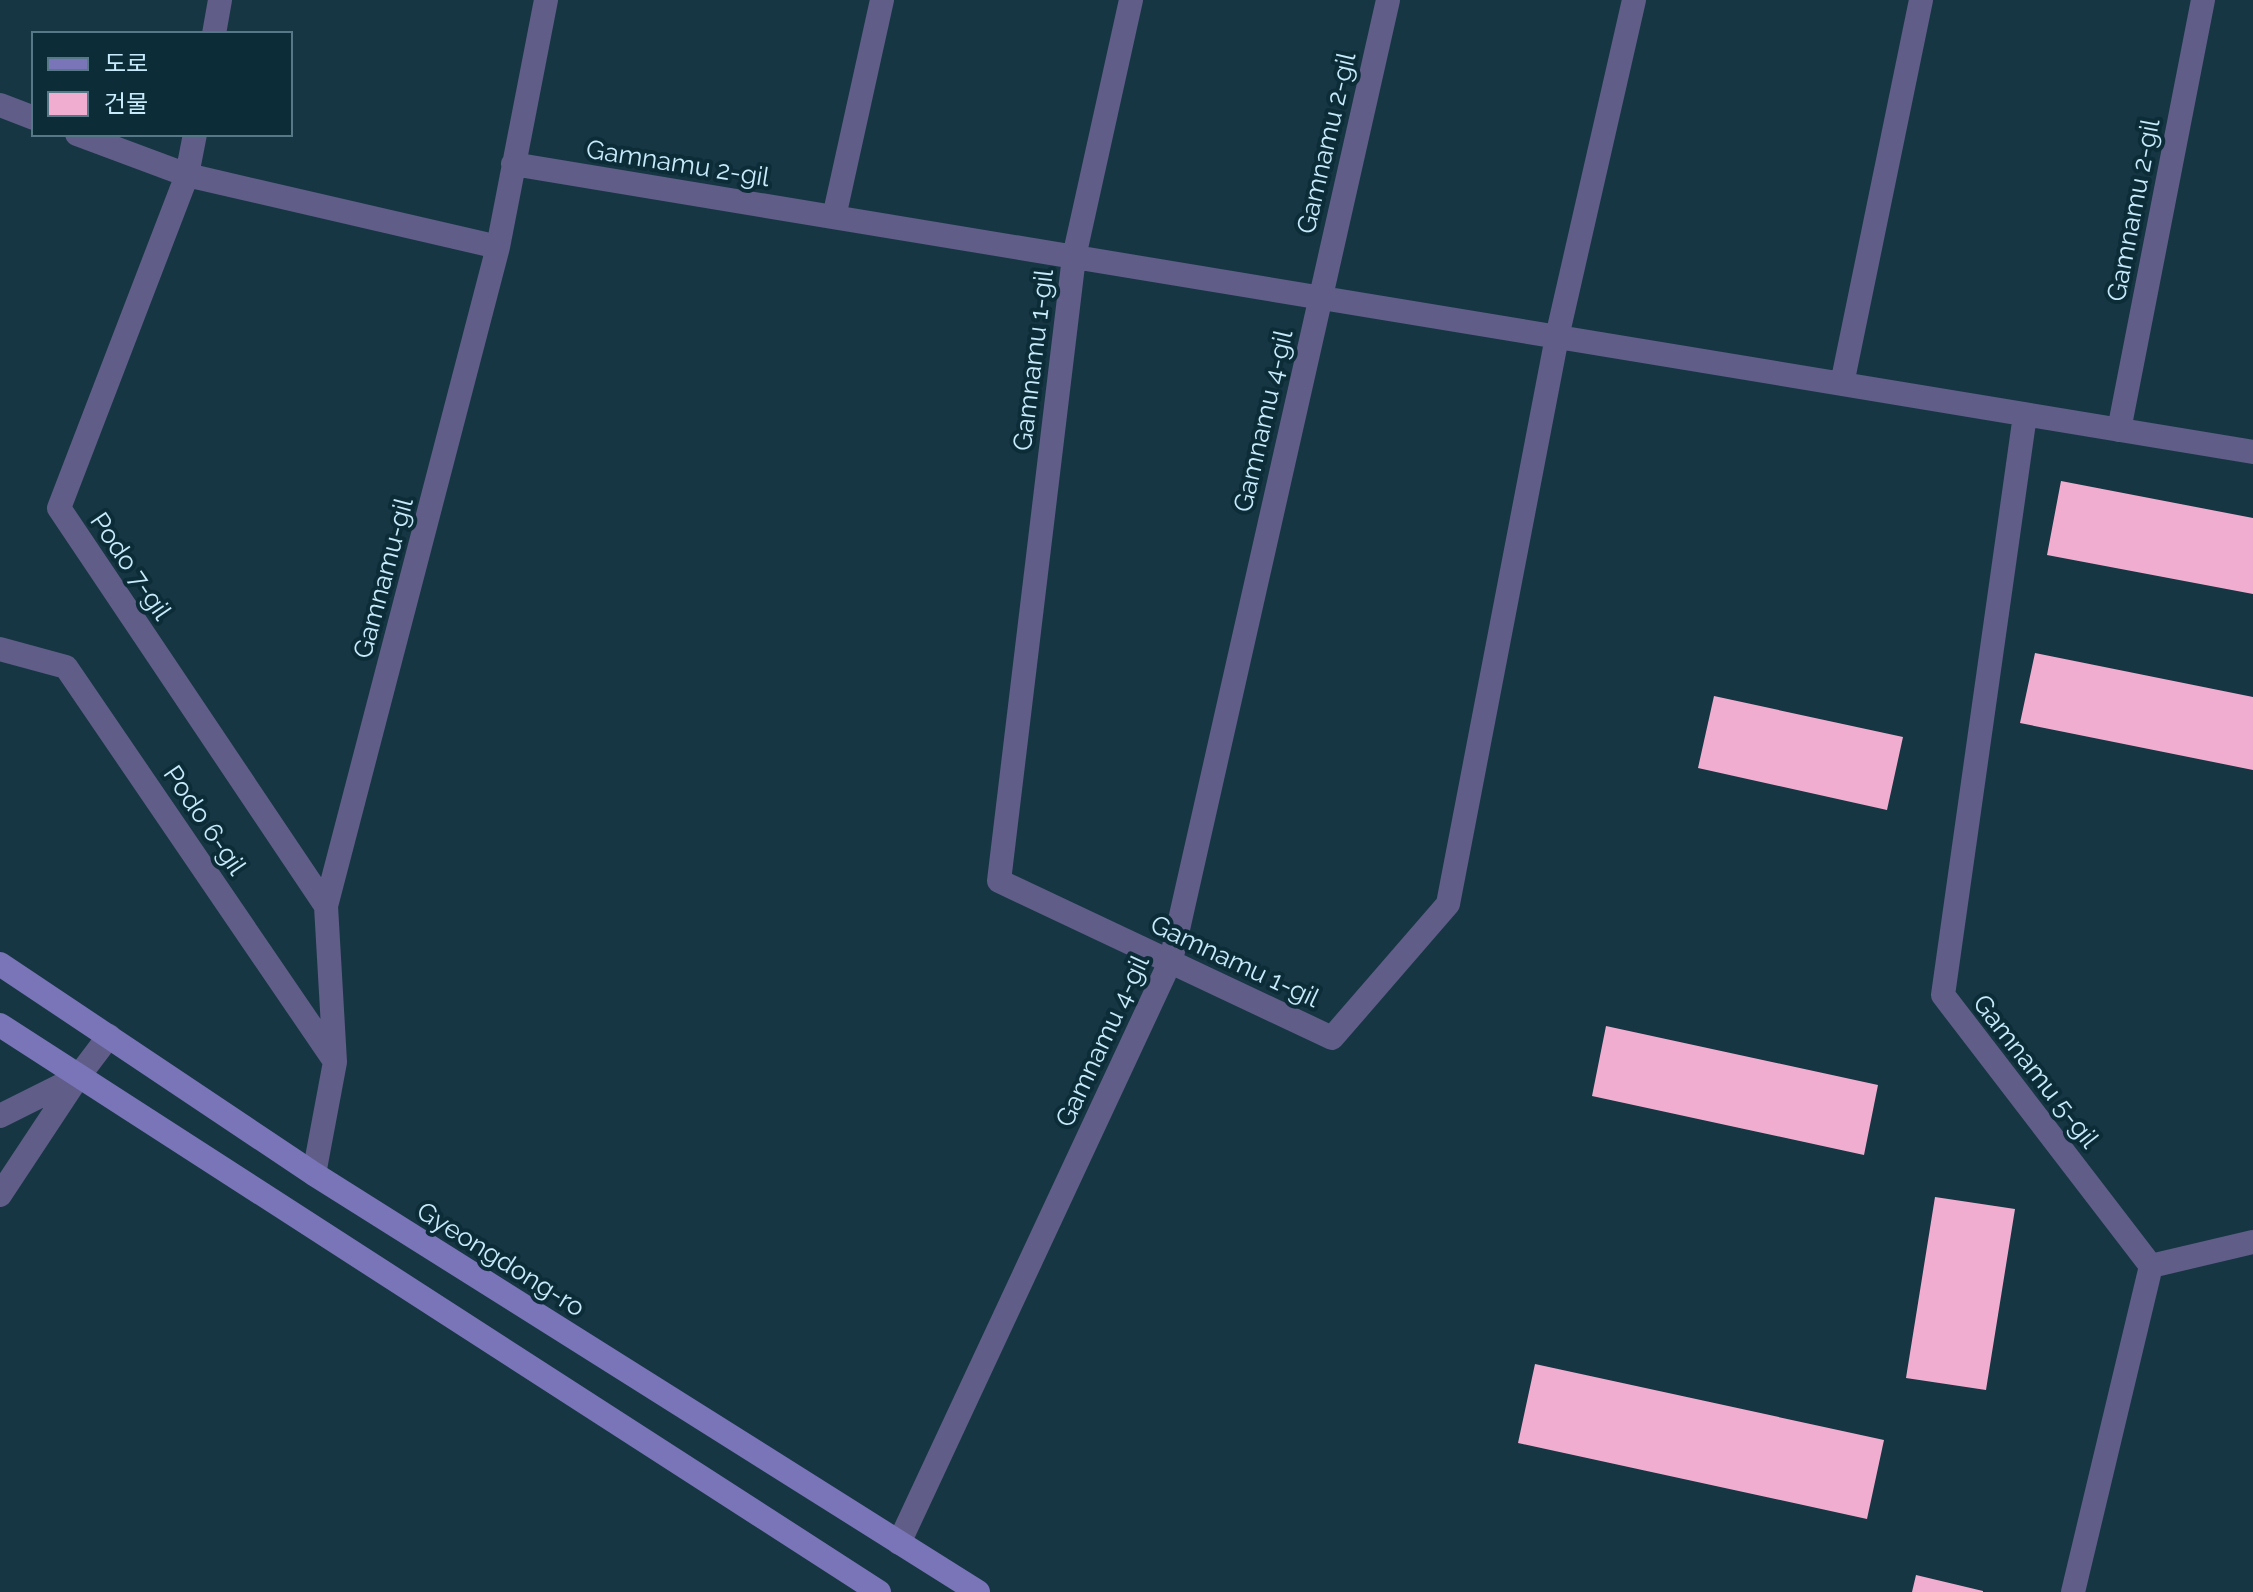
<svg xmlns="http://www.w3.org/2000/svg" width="2253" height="1592" viewBox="0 0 2253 1592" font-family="Raleway,'Noto Sans KR',sans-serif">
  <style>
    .building { fill: #f0add0 }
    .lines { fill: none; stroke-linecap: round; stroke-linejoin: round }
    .street { stroke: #605d88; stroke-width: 24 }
    .secondary { stroke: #7a74b8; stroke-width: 24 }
    .labels { text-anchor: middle; stroke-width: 8; stroke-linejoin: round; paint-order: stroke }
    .street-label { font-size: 26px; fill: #c7ebfb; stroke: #0c2c38 }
  </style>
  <rect width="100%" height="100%" fill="#173643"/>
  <path class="building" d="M2061,481L2253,518V594L2047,555Z
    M2035,653L2253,697V770L2020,723Z
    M1714,696L1903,737L1887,810L1698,768Z
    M1606,1026L1878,1085L1864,1155L1592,1096Z
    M1935,1197L2015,1209L1986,1390L1906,1378Z
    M1535,1364L1884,1440L1867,1519L1518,1443Z
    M1916,1575L1983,1591V1592H1912Z"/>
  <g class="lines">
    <path class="street" d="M1131,0L1074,257L999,881L1332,1038L1448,904L1557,337L1634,0
      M214,34L220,0
      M0,105L34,118
      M77,134L187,175L498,247
      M195,134L187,175L59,508L326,906
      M513,164L2253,452
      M834,217L882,0
      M1842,384L1921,0
      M2025,415L1943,995L2151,1266L2073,1592
      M2119,430L2203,0
      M0,649L66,667L334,1060
      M0,1116L76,1078
      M314,1174L335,1062L326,906L498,247L546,0
      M0,1195L78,1077L109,1036
      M2151,1266L2253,1242
      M899,1543L1171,960L1388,0"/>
    <path class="secondary" d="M0,964L314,1174L978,1592
      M0,1025L879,1592"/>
  </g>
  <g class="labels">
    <g class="street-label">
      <text transform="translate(1326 143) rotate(-77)" y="9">Gamnamu 2-gil</text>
      <text transform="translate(678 163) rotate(9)" y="9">Gamnamu 2-gil</text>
      <text transform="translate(2133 210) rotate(-79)" y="9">Gamnamu 2-gil</text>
      <text transform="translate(1033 360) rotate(-83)" y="9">Gamnamu 1-gil</text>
      <text transform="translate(1263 421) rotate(-77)" y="9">Gamnamu 4-gil</text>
      <text transform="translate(131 566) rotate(56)" y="9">Podo 7-gil</text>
      <text transform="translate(383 578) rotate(-75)" y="9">Gamnamu-gil</text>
      <text transform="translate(205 820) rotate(56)" y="9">Podo 6-gil</text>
      <text transform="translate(1235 961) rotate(25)" y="9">Gamnamu 1-gil</text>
      <text transform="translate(1102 1041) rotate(-65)" y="9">Gamnamu 4-gil</text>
      <text transform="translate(2036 1071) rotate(52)" y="9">Gamnamu 5-gil</text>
      <text transform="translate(501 1259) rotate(32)" y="9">Gyeongdong-ro</text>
    </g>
  </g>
  <rect x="32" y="32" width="260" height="104" fill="#0c2c38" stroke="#577886" stroke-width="2"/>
  <rect x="48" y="58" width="40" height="12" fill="#7a74b8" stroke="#577886" stroke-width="2"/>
  <text x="104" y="72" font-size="24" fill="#c7ebfb">도로</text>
  <rect x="48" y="92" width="40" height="24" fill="#f0add0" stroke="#577886" stroke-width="2"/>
  <text x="104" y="112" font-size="24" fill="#c7ebfb">건물</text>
</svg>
